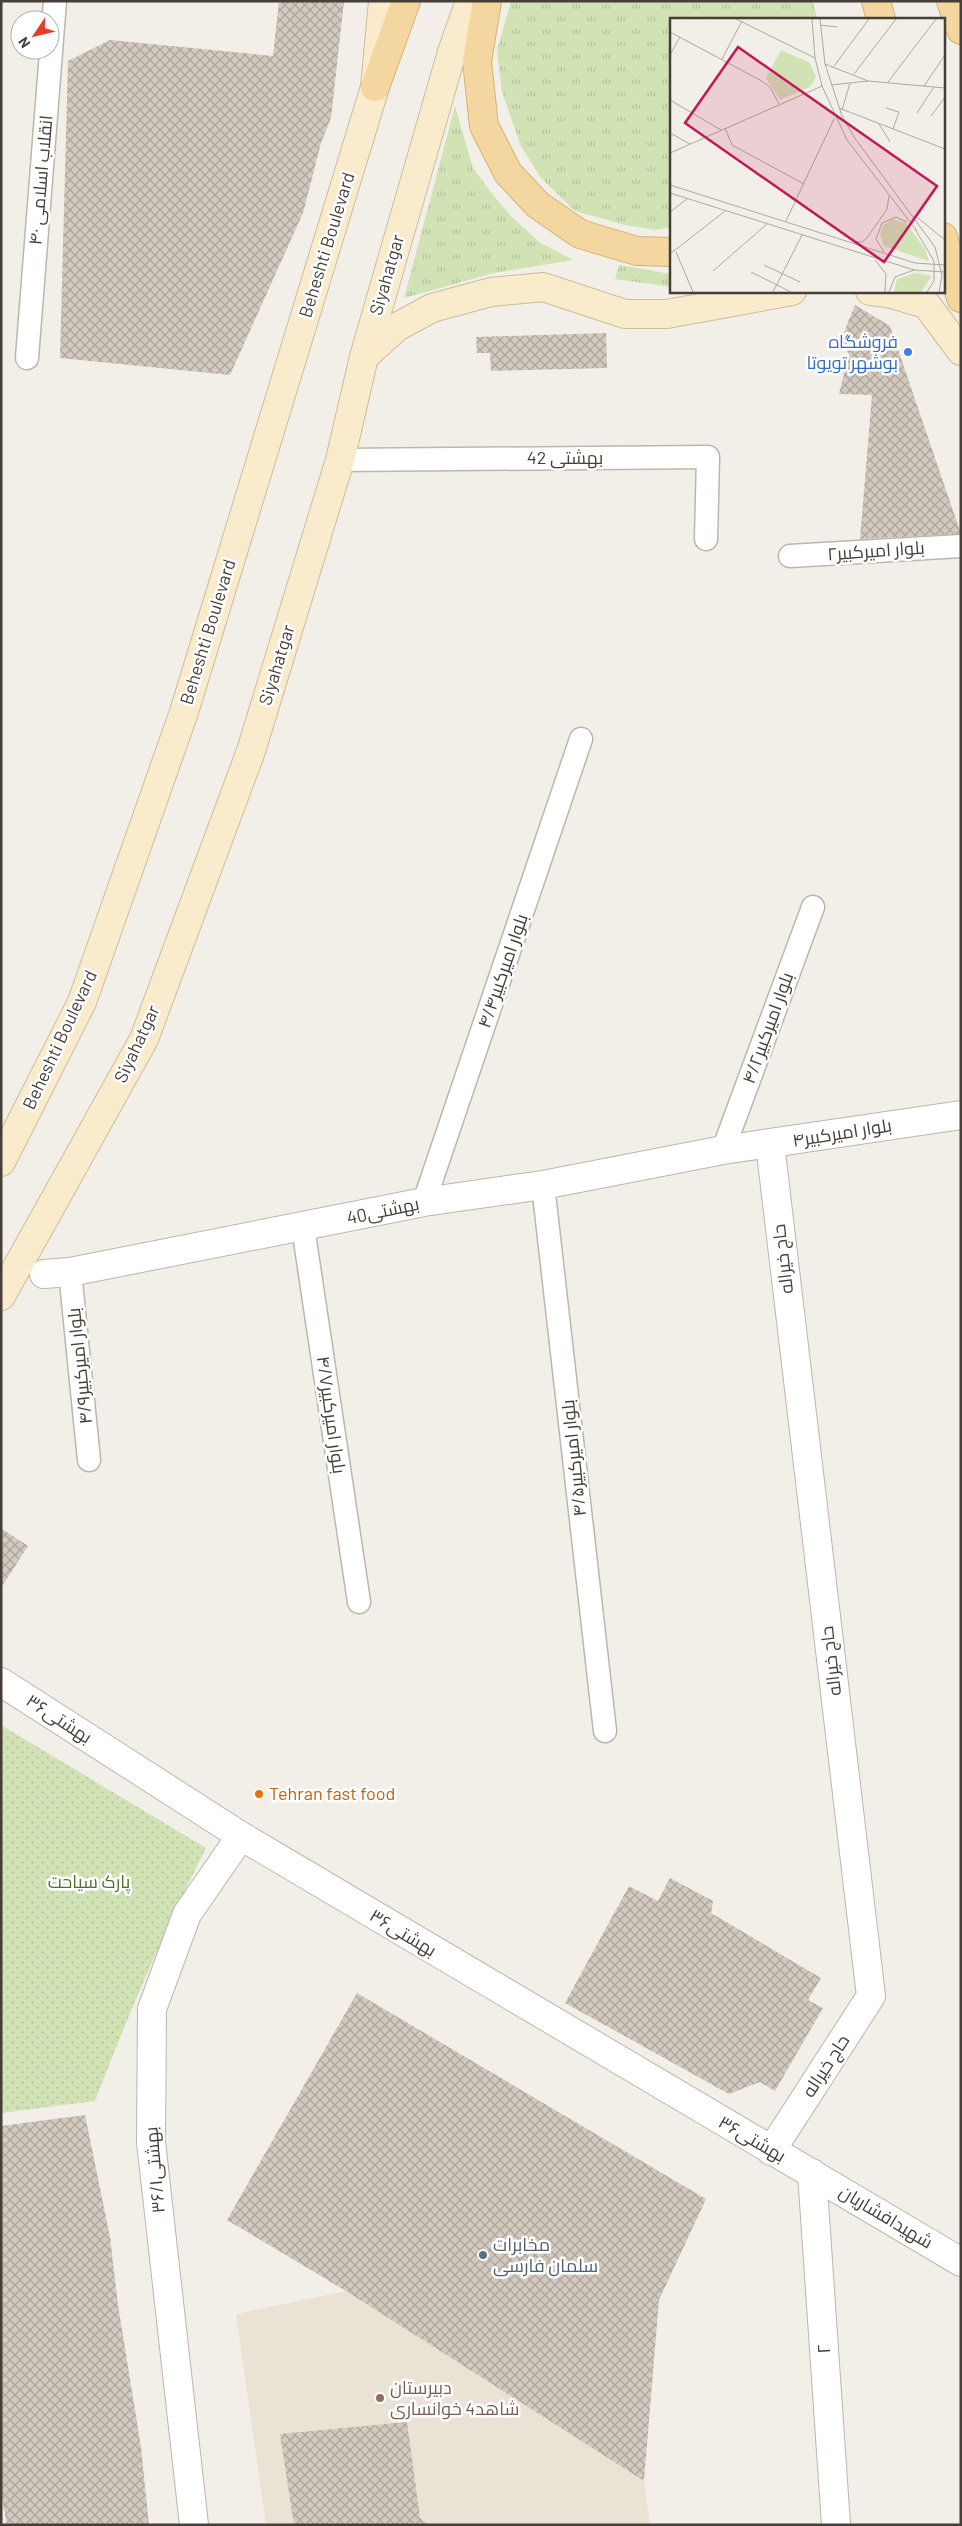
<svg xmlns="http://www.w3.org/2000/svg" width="962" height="2526" viewBox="0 0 962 2526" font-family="Barlow,Cairo,sans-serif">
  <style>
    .education { fill: #eae2d4 }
    .grass { fill: url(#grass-tufts) }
    .park { fill: url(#park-dots) }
    .building { fill: url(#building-cross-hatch) }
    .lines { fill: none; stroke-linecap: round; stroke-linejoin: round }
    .service-casing { stroke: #bdb6ac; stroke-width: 25 }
    .minor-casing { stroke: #bdb6ac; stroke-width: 30 }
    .secondary-casing { stroke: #cdbd9c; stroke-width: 30 }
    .primary-casing { stroke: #d7b271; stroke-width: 30 }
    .service { stroke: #fff; stroke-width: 22 }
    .minor { stroke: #fff; stroke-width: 28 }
    .secondary { stroke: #f9ebcc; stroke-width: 28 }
    .primary { stroke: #f4d6a0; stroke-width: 28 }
    .shop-dot { fill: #3f7fe0; stroke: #fff; stroke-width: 2 }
    .food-dot { fill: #e8710a; stroke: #fff; stroke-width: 2 }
    .service-dot { fill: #5c6f8a; stroke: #fff; stroke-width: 2 }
    .education-dot { fill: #8d6e63; stroke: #fff; stroke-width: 2 }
    .labels { text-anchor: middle; stroke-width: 5; stroke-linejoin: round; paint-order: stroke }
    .street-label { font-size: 18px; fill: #453f38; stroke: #fff }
    .shop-label { font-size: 18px; fill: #366cbe; stroke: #fff; text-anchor: end }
    .food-label { font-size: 18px; fill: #c56008; stroke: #fff; text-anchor: start }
    .park-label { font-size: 18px; fill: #4e7131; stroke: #fff }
    .service-label { font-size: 18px; fill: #4e5e75; stroke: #fff; text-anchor: start }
    .education-label { font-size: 18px; fill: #785e54; stroke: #fff; text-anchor: start }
    .inset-road { fill: none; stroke: #ada9a2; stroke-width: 1 }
    .view { fill: #c2185b; fill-opacity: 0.15; stroke: #c2185b; stroke-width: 2.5 }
    .inset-edge { fill: none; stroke: #453f38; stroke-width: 2.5 }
  </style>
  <defs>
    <pattern id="grass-tufts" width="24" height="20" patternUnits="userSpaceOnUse" patternTransform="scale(1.25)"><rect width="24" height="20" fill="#d1e2b5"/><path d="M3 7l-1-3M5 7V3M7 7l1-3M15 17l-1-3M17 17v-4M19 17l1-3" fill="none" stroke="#b5c39c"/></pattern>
    <pattern id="park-dots" width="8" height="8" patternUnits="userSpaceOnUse" patternTransform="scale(1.25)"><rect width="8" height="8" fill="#d1e2b5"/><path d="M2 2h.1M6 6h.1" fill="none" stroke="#b5c39c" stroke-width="1.8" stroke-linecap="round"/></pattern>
    <pattern id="building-cross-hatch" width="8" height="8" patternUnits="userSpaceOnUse" patternTransform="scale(1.25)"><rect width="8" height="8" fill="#d3cabf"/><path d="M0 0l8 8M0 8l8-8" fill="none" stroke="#ada59c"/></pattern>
  </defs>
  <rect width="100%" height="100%" fill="#f2efe8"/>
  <path class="education" d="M346,2291L644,2481L650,2525H266L236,2314Z"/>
  <path class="grass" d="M511,1H813L817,19H671V227L655,230L625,225L575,211L541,178L521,146L502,92L497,50Z
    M455,106L473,168L492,194L511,216L539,242L573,260L494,273L404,298Z
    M619,265L671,274V287L615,279Z"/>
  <path class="park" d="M1,1725L206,1848C164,1931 128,2015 95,2101L1,2113Z"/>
  <path class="building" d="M279,1H344L331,118L321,143L303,213L230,375L60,358L68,61L110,40L273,56Z
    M855,305L890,326L961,534L860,539L872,395L839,394L849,354L840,342Z
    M606,333L607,368L491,371L490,353H477L476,337Z
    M1,1528L28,1546L1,1588Z
    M670,1878L713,1901L711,1913L821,1978L808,2000L823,2008L775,2091L760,2082L729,2094L565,2003L629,1886L658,1901Z
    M357,1993L706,2199L659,2300L644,2481L346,2291L227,2220Z
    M85,2115L110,2237L118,2305L141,2447L149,2525H7L1,2494V2126Z
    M407,2422L420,2518L428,2525H294L280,2434Z"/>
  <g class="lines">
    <g class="service-casing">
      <path id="service" d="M27,358L55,1
        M340,460L708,457L706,539
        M790,556L961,546
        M723,1150L813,907
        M543,1185L605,1731
        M424,1202L581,739
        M303,1227L359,1602
        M70,1272L89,1460"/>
    </g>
    <g class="minor-casing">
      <path id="minor" d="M770,1144L871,1996L771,2151
        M44,1274L70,1272L424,1202L543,1185L723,1150L961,1115
        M1,1682L241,1836L961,2262
        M812,2173L836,2525
        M194,2525L151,2142L152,2009L187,1914L241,1836"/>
    </g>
    <g class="secondary-casing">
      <path id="secondary" d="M870,291L892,294L926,304L961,351
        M364,357L397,327L432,308L491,292L543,287L625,314H667L792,291
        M1,1162L82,1002L184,712L375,87L383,1
        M1,1296L144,1039L251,751L340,460L364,357L452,52L470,1"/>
    </g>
    <g class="primary-casing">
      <path id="primary" d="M487,1L477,61L484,126L508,173L538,205L580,234L637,251L671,252
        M876,1L881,19
        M951,1L961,30
        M375,87L406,1
        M943,237L961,298"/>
    </g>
    <use href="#service" class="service"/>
    <use href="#minor" class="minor"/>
    <use href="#secondary" class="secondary"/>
    <use href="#primary" class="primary"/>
  </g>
  <circle class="shop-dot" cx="908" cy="352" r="5"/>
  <circle class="food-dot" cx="259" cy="1794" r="5"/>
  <circle class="service-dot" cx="483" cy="2255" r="5"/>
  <circle class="education-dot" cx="380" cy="2398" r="5"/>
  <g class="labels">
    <g class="street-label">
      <text transform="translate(41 180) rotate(-85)" y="6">انقلاب اسلامی ۴۰</text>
      <text transform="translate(327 245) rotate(-73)" y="6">Beheshti Boulevard</text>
      <text transform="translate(387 275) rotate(-74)" y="6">Siyahatgar</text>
      <text x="565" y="464">42 بهشتی</text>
      <text transform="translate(876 551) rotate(-4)" y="6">۲بلوار امیرکبیر</text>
      <text transform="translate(208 632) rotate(-73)" y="6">Beheshti Boulevard</text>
      <text transform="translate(277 665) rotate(-73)" y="6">Siyahatgar</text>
      <text transform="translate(503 971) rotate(-71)" y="6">بلوار امیرکبیر۴/۴</text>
      <text transform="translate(768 1028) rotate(-70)" y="6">بلوار امیرکبیر۴/۲</text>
      <text transform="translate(60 1040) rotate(-65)" y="6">Beheshti Boulevard</text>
      <text transform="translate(137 1044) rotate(-65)" y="6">Siyahatgar</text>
      <text transform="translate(842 1133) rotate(-9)" y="6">۴بلوار امیرکبیر</text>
      <text transform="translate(383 1211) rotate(-12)" y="6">40بهشتی</text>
      <text transform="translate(783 1259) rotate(-97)" y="6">حاج خیراله</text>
      <text transform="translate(80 1366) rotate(-96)" y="6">بلوار امیرکبیر۴/۹</text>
      <text transform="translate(331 1415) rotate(82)" y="6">بلوار امیرکبیر۴/۷</text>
      <text transform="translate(574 1458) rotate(-96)" y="6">بلوار امیرکبیر۴/۵</text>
      <text transform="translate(831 1661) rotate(-97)" y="6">حاج خیراله</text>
      <text transform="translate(59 1719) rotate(33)" y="6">بهشتی۳۶</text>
      <text transform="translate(403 1933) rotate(31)" y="6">بهشتی۳۶</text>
      <text transform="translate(826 2066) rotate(-57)" y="6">حاج خیراله</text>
      <text transform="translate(752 2139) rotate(30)" y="6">بهشتی۳۶</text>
      <text transform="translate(155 2170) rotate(-95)" y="6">بهشتی۳۶/۱</text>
      <text transform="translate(886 2217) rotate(31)" y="6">شهیدافشاریان</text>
      <text transform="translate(824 2349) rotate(-94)" y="6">۲</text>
    </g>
    <g class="shop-label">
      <text x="898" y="348">فروشگاه<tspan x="898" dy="21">بوشهر تویوتا</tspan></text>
    </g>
    <g class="food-label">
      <text x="269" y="1800">Tehran fast food</text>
    </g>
    <g class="park-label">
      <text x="89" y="1888">پارک سیاحت</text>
    </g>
    <g class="service-label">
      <text x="493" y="2251">مخابرات<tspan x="493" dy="21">سلمان فارسی</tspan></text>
    </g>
    <g class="education-label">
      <text x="390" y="2394">دبیرستان<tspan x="390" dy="21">شاهد4 خوانساری</tspan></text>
    </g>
  </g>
  <g transform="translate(670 18)">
    <rect width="275" height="275" fill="#f2efe8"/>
    <path d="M223,201L236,205L255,231L259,243L214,228L210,217L213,207ZM246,255L262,258L251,274H224L227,261Z" fill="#d1e2b5"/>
    <path d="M111,32L140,45L146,59L140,69L110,82L96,60Z" fill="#d1e2b5"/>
    <path class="inset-road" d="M66,1L145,40M142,1L145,40L152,68L177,122L247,213M150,1L155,46L172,98L184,119L265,229L272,257L269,274M150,7L167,9M0,14L90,62L100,69L109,86M0,37L10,19M52,41L72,3M155,46L198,63M164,48L199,1M184,56L226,1M218,64L266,1M161,67L198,63L275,70M254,68L275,37M0,82L51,112M169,90L275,131M216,90L229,94L223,111M172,92L180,65M247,95L264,69M261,98L275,79M209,106L220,124M55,110L62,127L134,166M0,115L20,126M0,135L152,68M0,167L245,245L275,247M0,175L244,252L275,254M0,194L17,181M248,200L275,222M116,203L164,101M245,211L264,243V263L257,274M184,224H192L197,220L217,191L219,178M6,234L23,274M214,234L206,221L212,205L226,199L237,204M0,236L55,193M205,242L216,256L215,274M94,247L130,264M43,253L97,206M81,254L121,274M103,274L132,217M219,274L225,259L244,252"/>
    <path class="view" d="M68,29L267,168L214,244L15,105Z"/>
    <rect width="275" height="275" class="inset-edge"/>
  </g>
  <rect width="962" height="2526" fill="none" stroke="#453f38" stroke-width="5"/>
  <g transform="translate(35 35) rotate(235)"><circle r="24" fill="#ffffff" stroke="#b5b2af"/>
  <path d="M0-4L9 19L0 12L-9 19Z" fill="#e43d2e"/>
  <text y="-8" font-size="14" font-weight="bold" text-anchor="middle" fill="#453f38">N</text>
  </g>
</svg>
